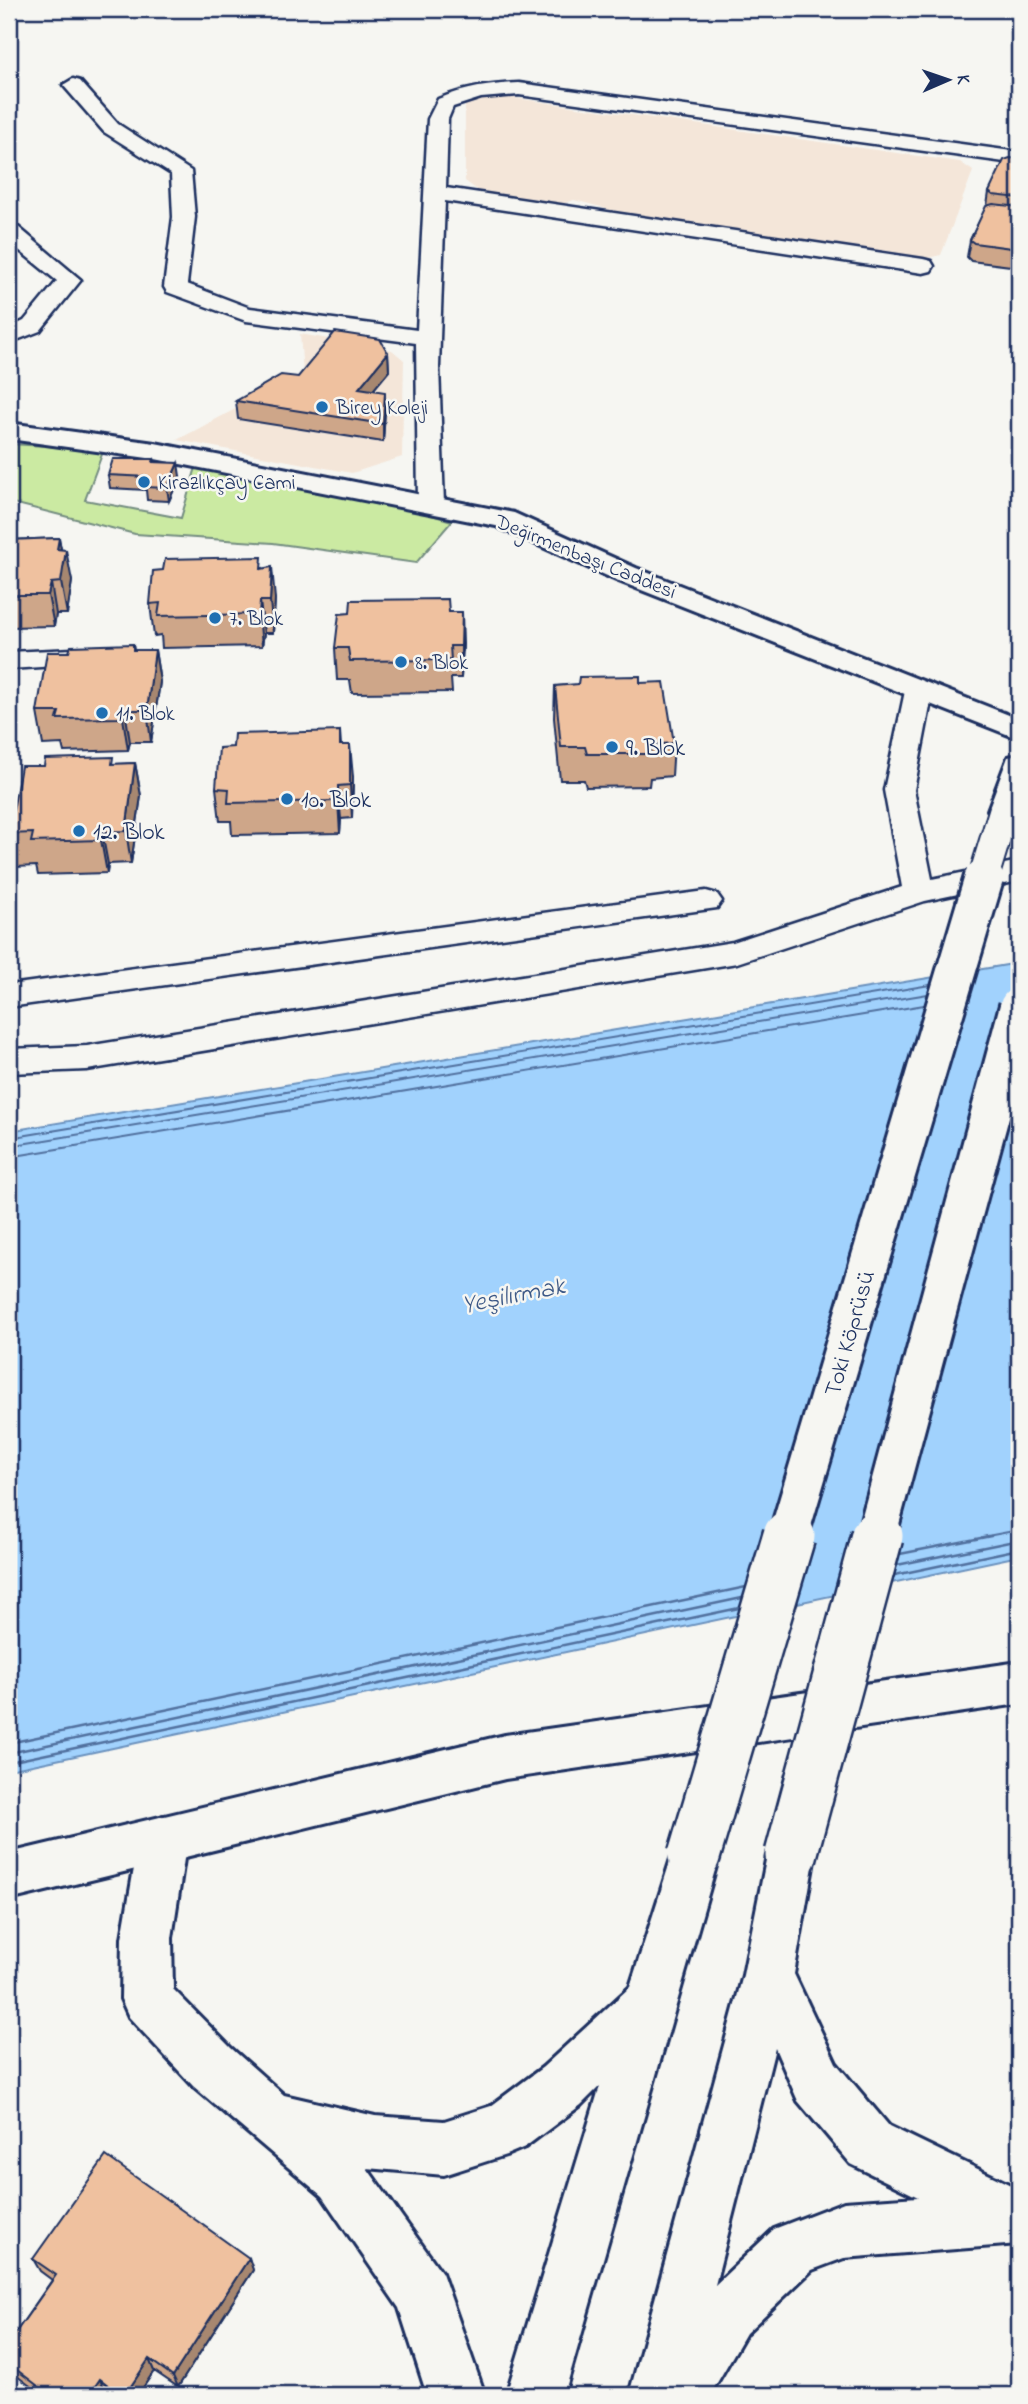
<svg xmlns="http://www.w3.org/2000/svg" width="1028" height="2404" viewBox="0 0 1028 2404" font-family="'Indie Flower',sans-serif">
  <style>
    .built { fill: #f4e6d9 }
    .green { fill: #cbeaa2; stroke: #738c80; stroke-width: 2 }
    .water { fill: #a1d2fd; stroke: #6b91bd; stroke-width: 2 }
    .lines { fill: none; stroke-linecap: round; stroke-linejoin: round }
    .shore-far1 { stroke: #51709e; stroke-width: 2 }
    .shore { stroke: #51709e; stroke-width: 2.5 }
    .minor-casing { stroke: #1b2f5e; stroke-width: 5 }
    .tertiary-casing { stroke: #1b2f5e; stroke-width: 6 }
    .secondary-casing { stroke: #1b2f5e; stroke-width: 6 }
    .minor { fill: #f6f6f2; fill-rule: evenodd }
    .tertiary { fill: #f6f6f2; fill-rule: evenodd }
    .secondary { fill: #f6f6f2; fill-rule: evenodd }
    .secondary-bridge-far2-casing { stroke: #1b2f5e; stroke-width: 33; stroke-linecap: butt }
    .secondary-bridge-far1-casing { stroke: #1b2f5e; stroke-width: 44; stroke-linecap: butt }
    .secondary-bridge-casing { stroke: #1b2f5e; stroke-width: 56; stroke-linecap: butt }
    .secondary-bridge-far2 { stroke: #f6f6f2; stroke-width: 29 }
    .secondary-bridge-far1 { stroke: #f6f6f2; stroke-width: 38 }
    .secondary-bridge { stroke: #f6f6f2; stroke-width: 51 }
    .wall { fill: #cea689; stroke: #1b2f5e; stroke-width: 2 }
    .shaded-wall { fill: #a7876f; stroke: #1b2f5e; stroke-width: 2 }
    .building { fill: #efc19f; stroke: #1b2f5e; stroke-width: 2 }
    .poi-dot { fill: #1f6fb2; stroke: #f6f6f2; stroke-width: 2.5 }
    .labels { text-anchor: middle; stroke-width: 5; stroke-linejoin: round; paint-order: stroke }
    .far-poi-label { font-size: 21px; fill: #1b2f5e; stroke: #f6f6f2; text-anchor: start }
    .far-street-label { font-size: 21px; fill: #1b2f5e; stroke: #f6f6f2 }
    .poi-label { font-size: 24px; fill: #1b2f5e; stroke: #f6f6f2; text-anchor: start }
    .street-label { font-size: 24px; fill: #1b2f5e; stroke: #f6f6f2 }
    .water-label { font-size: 26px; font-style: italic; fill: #3c5886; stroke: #f6f6f2 }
  </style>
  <rect width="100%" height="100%" fill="#f6f6f2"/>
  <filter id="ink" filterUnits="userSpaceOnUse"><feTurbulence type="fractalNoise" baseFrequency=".0143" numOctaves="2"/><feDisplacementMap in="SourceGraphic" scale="14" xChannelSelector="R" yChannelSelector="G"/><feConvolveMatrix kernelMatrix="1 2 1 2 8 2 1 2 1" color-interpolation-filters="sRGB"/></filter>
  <g filter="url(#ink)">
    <path class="built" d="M501,96L960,162L973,171L941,255L923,259L615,214L601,207L574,200L559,205L484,195L465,181V103Z
      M300,334L392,350L404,360L402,457L352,473L177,440L303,373Z"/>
    <path class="green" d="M9,444L104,449L85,500L181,518L197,464L411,509L452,521L416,563L273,543L135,534L9,502Z"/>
    <path class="water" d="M1019,963V1556L9,1770V1131Z"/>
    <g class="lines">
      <path class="shore-far1" d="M9,1138L930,985
        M9,1146L928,994
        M9,1157L924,1005
        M982,1537L1019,1530"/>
      <path class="shore" d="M900,1554L991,1536
        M897,1565L1019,1540
        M895,1575L1019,1549
        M9,1743L746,1587
        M9,1753L742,1598
        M9,1762L739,1608"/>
      <g class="minor-casing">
        <path id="minor" d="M73,79L80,81L118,124L191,171L195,217L187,284L250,308L417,330L428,119L438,99C464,88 491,84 519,83L1019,152V164L519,95L481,98L453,107L448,119L446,188L923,259L931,261L934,266L931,271L923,273L445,201L439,367L444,504L440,510L431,512L422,510L418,504L416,343L246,321L167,292L164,287L173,217L171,174L104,132L63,85Z
          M9,224L17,226L81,280L40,331L9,343V328L24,321L57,281L9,242Z
          M95,648L105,651L109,657L105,663L9,669V652Z
          M919,682L929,685L933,691L914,790L932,879L1019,861V881L925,901L737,963L87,1070L9,1073V1049L87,1046L733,942L902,887L884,790L905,691L909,685Z
          M706,891L717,894L722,901L717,908L9,1007V985Z"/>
      </g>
      <g class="tertiary-casing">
        <path id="tertiary" d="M9,423L155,443L514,513L636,568L1019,719V739L616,580L496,526L155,459L9,439Z
          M1019,1662V1704L505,1779L9,1900V1853L505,1735Z"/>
      </g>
      <g class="secondary-casing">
        <path id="secondary" d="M1019,755V811L1015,817L1004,820L993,817L988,810L1008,757Z
          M163,1816L180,1823L187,1839L172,1938L173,1989L231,2048L284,2095L375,2116L444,2121L491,2106L543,2067L630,1987L677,1840L694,1833L711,1840L719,1856L564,2395H506L600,2086L581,2105L525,2147L506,2155L444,2175L367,2168L442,2273L485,2395H427L399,2308L322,2196L193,2086L129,2017L121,1999L122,1938L139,1839L146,1823Z
          M791,1832L808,1839L815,1855L794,1974L836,2063L889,2126L1019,2189V2244L844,2258L812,2270L746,2333L710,2395H629L743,1975L767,1855L774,1839ZM775,2048L798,2101L851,2164L918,2197L844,2202L774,2229L715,2285Z"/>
      </g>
      <use href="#minor" class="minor"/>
      <use href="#tertiary" class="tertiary"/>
      <use href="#secondary" class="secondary"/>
      <g class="secondary-bridge-far2-casing">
        <path id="secondary-bridge-far2" d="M983,879L1004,810"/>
      </g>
      <g class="secondary-bridge-far1-casing">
        <path id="secondary-bridge-far1" d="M788,1537L984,878
          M876,1537L1019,1007"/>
      </g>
      <g class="secondary-bridge-casing">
        <path id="secondary-bridge" d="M791,1855L877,1536
          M694,1856L789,1536"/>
      </g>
      <use href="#secondary-bridge-far2" class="secondary-bridge-far2"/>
      <use href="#secondary-bridge-far1" class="secondary-bridge-far1"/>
      <use href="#secondary-bridge" class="secondary-bridge"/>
    </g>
    <path class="wall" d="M1019,159V267L971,261L967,257L970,240L987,206L989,192Z
      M388,353L389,371L373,390L385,410L383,442L238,419L236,401L298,377Z
      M154,459V462L180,476L169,501L147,500L146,490L110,488L108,475Z
      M59,538L61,549L72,581L67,614H56L54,626L9,627V540Z
      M263,568L275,599L273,633H264L262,646L162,648L161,635L154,636L150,604Z
      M449,612L463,644L461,678H451L452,692L352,693L350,680H337L335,648L350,613Z
      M133,644L134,650H155L160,682L151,742H130L128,750L64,752L62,744L43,745L37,712L69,652Z
      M640,683L674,743L672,776L650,778L649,786L586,787L584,780H560L554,718L555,686Z
      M340,731L341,745L353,777L352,818L341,819L340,833L232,835L231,821H220L216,788L233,747Z
      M135,763L141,796L131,863L108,864L107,873L38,875L36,866L16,867L9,834L114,764Z
      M249,2258L253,2270L178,2387L154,2371L138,2395H112L106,2391L103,2395H42L9,2370V2342L52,2280L40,2271L33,2259Z"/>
    <path class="shaded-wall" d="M388,353L389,371L360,406L359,388Z
      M385,392V410L383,442V424Z
      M178,463L180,476L169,501L167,488Z
      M59,538L64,565L66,550L72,581L67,614L61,582L57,549Z
      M272,567L275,599L273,633L270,601Z
      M51,583L56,614L54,626L48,595Z
      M260,601L264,633L262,646L259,614Z
      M462,612L463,644L461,678V646Z
      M155,650L160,682L151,742L147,710Z
      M125,710L130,742L128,750L123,718Z
      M350,745L353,777L352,818L350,785Z
      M135,763L141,796L131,863L126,831Z
      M338,786L341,819L340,833L338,801Z
      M102,832L108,864L107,873L101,840Z
      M249,2258L253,2270L178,2387L173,2376Z
      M149,2359L154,2371L138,2395H125Z
      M100,2379L106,2391L103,2395H89Z"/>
    <path class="building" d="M1010,158L1019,159V198L993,195L989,192L1004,160Z
      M993,204L1019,207V249L974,243L970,240L986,206Z
      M335,332L380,339L388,353L359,388L385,392L383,424L236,401L281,375L298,377Z
      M113,459H154L153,462L178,463L167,488L145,487L148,477L108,475Z
      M59,538L57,549L66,550L61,582L51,583L48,595H9V540Z
      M262,557L261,569L272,567L270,601H260L259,614L158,616L160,603L150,604L153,571L163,570L165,559Z
      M448,599L449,612H462L461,646H450L451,660L350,661L348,648H335L339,614L350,613L351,600Z
      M133,644V650H155L147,710H125L123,718L57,719L59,712H37L47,652H69L71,646Z
      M640,676V683L664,682L674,743L650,745L651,754H587L585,747H561L555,686L578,684L579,677Z
      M340,731V745H350V785L338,786V801L228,803L229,789L216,788L219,748L233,747L234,734Z
      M113,757L112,764L135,763L126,831L102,832L101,840L31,842L33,833L9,834L21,766H44L45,759Z
      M106,2156L249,2258L173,2376L149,2359L125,2395H121L100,2379L89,2395H50L9,2364V2342L56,2275L33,2259Z"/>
  </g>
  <g class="poi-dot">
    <circle cx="322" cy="407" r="7"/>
    <circle cx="144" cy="482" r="7"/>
    <circle cx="215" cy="618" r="7"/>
    <circle cx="401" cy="662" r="7"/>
    <circle cx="102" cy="713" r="7"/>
    <circle cx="612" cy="747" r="7"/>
    <circle cx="287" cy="799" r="7"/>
    <circle cx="79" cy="831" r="7"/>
  </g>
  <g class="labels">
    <g class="far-poi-label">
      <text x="336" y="414">Birey Koleji</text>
      <text x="158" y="489">Kirazlıkçay Cami</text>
      <text x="229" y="625">7. Blok</text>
      <text x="415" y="669">8. Blok</text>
      <text x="116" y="720">11. Blok</text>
    </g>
    <g class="far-street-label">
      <text transform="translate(586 556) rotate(22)" y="7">Değirmenbaşı Caddesi</text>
    </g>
    <g class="poi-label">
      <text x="626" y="755">9. Blok</text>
      <text x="301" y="807">10. Blok</text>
      <text x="93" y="839">12. Blok</text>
    </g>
    <g class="street-label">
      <text transform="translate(849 1333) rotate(-74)" y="8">Toki Köprüsü</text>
    </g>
    <g class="water-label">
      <text transform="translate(513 1294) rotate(-11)" y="9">Yeşilırmak</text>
    </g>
  </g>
  <rect width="1028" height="2404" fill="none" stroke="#f6f6f2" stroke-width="35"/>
  <rect x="18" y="18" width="993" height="2369" fill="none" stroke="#1b2f5e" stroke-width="2.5" filter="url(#ink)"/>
  <g transform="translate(948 80) rotate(88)" stroke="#f6f6f2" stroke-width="5" paint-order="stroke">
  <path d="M0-5L12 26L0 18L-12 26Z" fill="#1b2f5e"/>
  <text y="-10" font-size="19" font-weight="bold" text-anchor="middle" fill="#1b2f5e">K</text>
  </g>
</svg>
